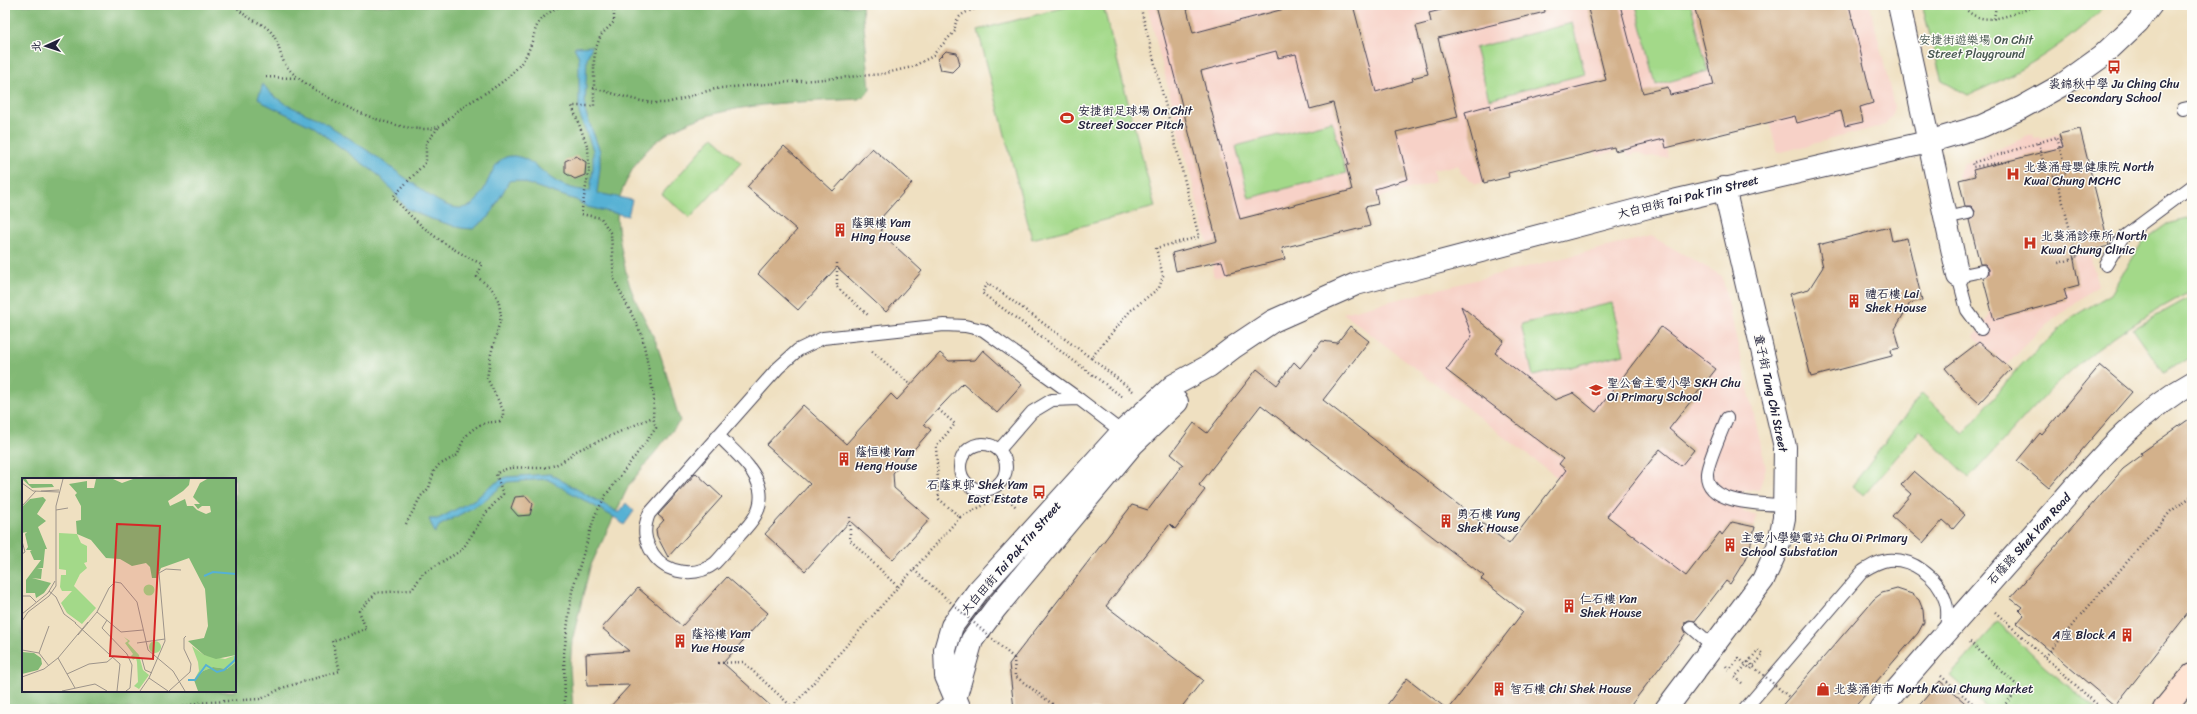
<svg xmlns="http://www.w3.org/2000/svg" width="2197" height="714" viewBox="0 0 2197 714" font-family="Sriracha,'LXGW WenKai TC',sans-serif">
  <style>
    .built { fill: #f7d1c7 }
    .green { fill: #a3d989; stroke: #627e62 }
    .forest { fill: #82b975; stroke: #526e58; fill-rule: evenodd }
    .water { fill: #56b1d4; stroke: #3c6a88 }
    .building { fill: #d3b18b; fill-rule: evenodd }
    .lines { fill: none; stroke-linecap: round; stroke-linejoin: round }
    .service-casing { stroke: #413e4f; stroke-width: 14 }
    .minor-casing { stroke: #413e4f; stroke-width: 24 }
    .tertiary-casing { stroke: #413e4f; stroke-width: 24 }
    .secondary-casing { stroke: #413e4f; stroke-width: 24 }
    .path { stroke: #413e4f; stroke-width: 2.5; stroke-dasharray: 1 3; stroke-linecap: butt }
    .service { stroke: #fff; stroke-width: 12 }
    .minor { stroke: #fff; stroke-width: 22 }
    .tertiary { stroke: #fff; stroke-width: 22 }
    .secondary { stroke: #fee3d2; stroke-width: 22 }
    .path-bridge { stroke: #413e4f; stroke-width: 2.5; stroke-dasharray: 1 3; stroke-linecap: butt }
    .labels { text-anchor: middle; stroke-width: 3; stroke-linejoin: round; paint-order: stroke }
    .park-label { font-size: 12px; fill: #495952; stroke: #fdfcf7 }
    .poi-label { font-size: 12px; fill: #22223b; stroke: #fdfcf7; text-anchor: start }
    .street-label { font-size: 12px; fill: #22223b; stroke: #fdfcf7 }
    .inset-river { fill: none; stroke: #56b1d4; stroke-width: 2 }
    .inset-road { fill: none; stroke: #9d948b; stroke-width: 1 }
    .view { fill: #d62828; fill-opacity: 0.15; stroke: #d62828; stroke-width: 2 }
    .inset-edge { fill: none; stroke: #22223b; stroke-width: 2 }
  </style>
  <rect width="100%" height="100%" fill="#fdfcf7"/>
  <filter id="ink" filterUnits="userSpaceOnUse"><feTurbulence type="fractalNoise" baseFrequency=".025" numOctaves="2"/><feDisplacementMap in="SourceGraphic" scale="8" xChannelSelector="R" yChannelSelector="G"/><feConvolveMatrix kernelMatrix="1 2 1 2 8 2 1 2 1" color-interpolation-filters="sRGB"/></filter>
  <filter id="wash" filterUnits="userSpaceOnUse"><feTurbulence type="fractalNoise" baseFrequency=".012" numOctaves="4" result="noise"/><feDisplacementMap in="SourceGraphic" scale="16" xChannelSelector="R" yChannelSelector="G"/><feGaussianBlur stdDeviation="0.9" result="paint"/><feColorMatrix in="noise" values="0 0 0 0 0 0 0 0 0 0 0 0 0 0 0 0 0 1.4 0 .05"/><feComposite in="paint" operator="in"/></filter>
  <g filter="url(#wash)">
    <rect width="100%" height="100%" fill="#efe0c1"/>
    <path class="built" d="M1147,5H1870L1894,106L1892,116L1885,125L1778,153L1769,122L1666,148L1669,158L1647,157L1636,153L1628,156L1625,148L1597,156L1596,151L1508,173L1509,177L1476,184L1460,172L1458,165L1433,170L1435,182L1377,198L1378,204L1365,207L1370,226L1282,248L1285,259L1214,277L1212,269L1214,268Z
      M2033,134L2034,138L2040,137L2041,139L2059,134L2098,285L2039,331L2007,365L1974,337L1988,318L1991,308L1958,175L1963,164Z
      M1651,236L1722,276L1766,467L1759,490H1743V512L1757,515L1748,555L1730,584L1717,574L1704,590L1343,313Z"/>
    <path class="green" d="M1074,5H1103L1155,207L1032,239L978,30Z
      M1636,5H1691L1708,71L1656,85Z
      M1922,5H2105C2071,42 2015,76 1968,95L1942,81Z
      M1572,23L1585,74L1489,99L1475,48Z
      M1332,121L1346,173L1249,198L1236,146Z
      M713,137L741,163L690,218L662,194Z
      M2192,218V291C2149,313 2101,343 2065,376C2031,407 2001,444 1969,478L1920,430L1864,495L1852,486L1922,393L1963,434L2022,364L2074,316L2111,294L2143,241L2167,224Z
      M2192,296V356L2164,373L2133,329Z
      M1612,303L1624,354L1533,376L1521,324Z
      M1998,622L2046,668L2097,709H1988L1950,676Z"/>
    <path class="forest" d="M5,5L862,6L870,89L866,95L858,99C785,104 667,98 629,176C623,188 617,200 617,213C617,229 623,260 627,276C633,301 648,322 657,345C666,369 672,396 680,421L629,485L590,567L572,641L570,668L573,709H5ZM23,479H235V691H23Z"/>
    <path class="water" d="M592,46L587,58L585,111L600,151V168L597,193L632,200L628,216L587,207L576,200L516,180L509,181L507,185L489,217L473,229L461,228L428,218L406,208L392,190L377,174L313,127L264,103L258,98L263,84C276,104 301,110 321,121C335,129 349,138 362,147C380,158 396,172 414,184C427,194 445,209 462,208C491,206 485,153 515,156C535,159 545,178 563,185C572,189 581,190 590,191L593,168V150L579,113V57L574,47Z
      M550,474L619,513L626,503L634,511L624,525L617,519L547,479L507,482L481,503L439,526L435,533L429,519H438L477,498L490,486L506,477Z"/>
    <g id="blocks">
      <path class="building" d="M1156,5H1186L1193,33L1284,9L1283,5H1353L1376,92L1413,81L1412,78L1428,74L1416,26L1431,22L1429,13L1460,5H1544L1545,12L1438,38L1458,117L1396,132L1408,179L1375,189L1378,204L1365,207L1370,226L1282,248L1285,259L1226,274L1222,261L1176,271L1172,253L1217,241ZM1276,51L1278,58L1296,54L1310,109L1333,103L1349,165H1346L1352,190L1240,219L1201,71Z
        M1587,5H1620L1643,93L1668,87L1670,95L1714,85L1694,5H1849L1873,103L1860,107L1863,122L1845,126L1841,111L1797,123L1795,116L1666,148L1664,139L1615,151L1614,147L1508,173L1509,177L1484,183L1465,112L1490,105V109L1606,80Z
        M946,51L957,53L960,64L952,72L941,70L938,59Z
        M2080,129L2109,246L2073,255L2079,285L2064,289L2067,300L1994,320L1983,278L1989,274V269L1985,264H1980L1969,220L1973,218L1975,211L1971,206H1965L1959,180L1975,176L1973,170L2063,147L2059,134Z
        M784,146L833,191L872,148L912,183L880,219L882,234L922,271L886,312L837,267L798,310L758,274L797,230L747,187Z
        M576,156L586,162L585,175L575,179L565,173V161Z
        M1889,227L1892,241L1907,238L1922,300L1910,303L1895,329L1900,348L1891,350L1892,356L1811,377L1790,294L1809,289L1823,267L1818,245Z
        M1461,306L1504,341L1495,353L1555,400L1573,393L1596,412L1661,327L1716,369L1669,429L1694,450L1681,466L1660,449L1607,516L1686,576L1720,532L1722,535L1732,522L1755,527L1748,555L1730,584L1726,581L1695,621L1689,620L1685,622L1684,629L1686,633L1628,709H1449L1523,612L1481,579L1484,576L1261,405L1199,485L1205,490L1175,529L1170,524L1106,606L1203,680L1180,709H1014L1009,664L1132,505L1148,510L1183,464L1171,454L1194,423L1207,433L1257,369L1277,385L1294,362L1300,368L1322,341L1337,343L1350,326L1369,341L1323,400L1509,544L1566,470L1559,464L1563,459L1446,370L1472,336Z
        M1979,342L2011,369L1979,403L1960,386L1945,368Z
        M983,350L1022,385L997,413L963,383L924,424L931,430L893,473L894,488L930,519L893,560L850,521L805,571L765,534L810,484L766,445L803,405L846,444L891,394L897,400L940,353L949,361L975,360Z
        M2100,365L2132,392L2049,488L2017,461L2040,433L2042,435Z
        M2192,417V608L2115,706L2017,623L2024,615L2019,610L2022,607L2010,598L2123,469L2142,455L2141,453Z
        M1914,471L1965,515L1953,529L1943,520L1923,543L1892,516L1911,494L1901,485Z
        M696,473L722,497L668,557L657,536L656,529L664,520L658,515Z
        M526,496L533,504L530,515L518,516L511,508L515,497Z
        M727,577L768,613L723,663L774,709H608L630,685L587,686L586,654L629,651L602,628L638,588L682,626Z
        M1897,589L1912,594L1919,600L1923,610L1924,622L1918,633L1853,709H1779L1874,599L1882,593Z
        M1407,678L1447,709H1384Z
        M1940,681L1972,709H1916Z"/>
    </g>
  </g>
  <g filter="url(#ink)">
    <use href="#blocks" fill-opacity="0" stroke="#413e4f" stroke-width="1"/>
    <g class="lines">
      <g class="service-casing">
        <path id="service" d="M2183,109L2192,107
          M1945,218L1968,213
          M2106,265L2122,238L2192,186
          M1981,329L1967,310L1958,276L1982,271
          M1727,418C1722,430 1708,462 1707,473C1705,505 1763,504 1785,505
          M718,435C733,451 756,468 760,490C764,512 748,526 735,540C729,547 722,556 715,563C696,578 666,574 653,554C644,540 643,529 649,514L778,368L798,350L823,338L944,325L965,326L983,330L1079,399
          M960 467a23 23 0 1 1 46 0a23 23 0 1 1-46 0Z
          M999,450L1032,412L1052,400L1079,399L1122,432
          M1691,627L1714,647
          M940,709L955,699
          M1745,709L1863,571C1871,566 1879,561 1888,560C1912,558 1938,577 1945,600C1949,610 1947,620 1946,630"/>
      </g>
      <g class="minor-casing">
        <path id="minor" d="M1899,5L1958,276
          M1666,709L1763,580L1778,547L1784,518L1785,447L1724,188
          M1880,709C1933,647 1988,585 2042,524C2088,473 2131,416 2192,383"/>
      </g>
      <g class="tertiary-casing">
        <path id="tertiary" d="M955,699L972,640L995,609L1133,444L1177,402
          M960,709L946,676L945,650L952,626L978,591L1122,432L1174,385L1209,366L1234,347L1273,321L1356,284L1656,205L1928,142L1982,126L2021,108L2062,85L2101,57L2138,22L2151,5"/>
      </g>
      <g class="secondary-casing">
        <path id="secondary" d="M2164,709L2192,675"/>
      </g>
      <path class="path" d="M236,5C243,19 262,21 271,32C280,42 279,58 288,68C310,95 404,139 438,127C445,124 453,114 459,110C474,98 496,89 509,76C519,67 527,57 531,44C534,37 534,31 538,24C544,15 552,11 561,5
        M1962,5C1983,32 2013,12 2041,5
        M1994,19L1996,5
        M266,77L297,78
        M593,88C615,93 649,107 670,102C688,98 703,91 721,88L882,74L912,67L931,57L955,31C953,11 976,9 991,5
        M2038,143L2043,161
        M2010,161L1973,167L1972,163L2057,137L2066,173L2048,177L2049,179
        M2056,175L2077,258L2058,263
        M837,263V287L868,315
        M872,351L911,385
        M1091,358L988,283L982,293L1124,398
        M1133,391L1091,358L1131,310L1159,288L1163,276L1156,248L1199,237L1140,5
        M850,517V540L898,587
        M960,517L1004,495L1017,508
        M406,524L421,496L429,488L434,471L439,465L458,455C461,440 471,426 487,423C491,422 495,422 500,421L503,416V410L487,378L491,354L501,317C498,293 496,291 477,277L482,264C447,248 419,227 393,197L426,162V143L439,127
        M1995,612L2102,709
        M1970,642L2020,688L2001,709
        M2045,657L2171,511L2192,496
        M1014,658L1015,676L1059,709
        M718,663L743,662L792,707L960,517L939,499L936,446L955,424L938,409
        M1726,666L1729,670L1739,658L1746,665
        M1941,676L1979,709
        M1742,683L1735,677L1746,665L1751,669L1763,655L1758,650L1751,659
        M176,709L197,703L261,699L282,688L340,671L332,641L366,629L359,611L376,593L412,590L423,573L462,550L486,513L503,494L496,474C520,457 545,482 574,452L653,417
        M565,709L564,653L572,591L595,515L606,495L656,428L653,417L654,397L642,335L614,279L611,234L601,218L581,214L589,170L588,148L572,106H594V60L596,48L601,35L614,22V5
        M1171,709H1173"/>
      <use href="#service" class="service"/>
      <use href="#minor" class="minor"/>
      <use href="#tertiary" class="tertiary"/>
      <use href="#secondary" class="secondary"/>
      <path class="path-bridge" d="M914,570L1014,658
        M1751,659L1748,662L1789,697"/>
    </g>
  </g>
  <defs>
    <g id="bus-bare" transform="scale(1.08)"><path d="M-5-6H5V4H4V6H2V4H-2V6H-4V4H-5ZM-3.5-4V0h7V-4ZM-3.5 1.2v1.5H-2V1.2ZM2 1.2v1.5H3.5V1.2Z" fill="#c8321e" stroke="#fdfcf7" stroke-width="2.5" paint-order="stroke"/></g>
    <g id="stadium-bare" transform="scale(1.08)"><path d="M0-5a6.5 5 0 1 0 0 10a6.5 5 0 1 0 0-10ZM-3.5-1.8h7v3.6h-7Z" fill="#c8321e" stroke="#fdfcf7" stroke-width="2.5" paint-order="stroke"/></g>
    <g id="hospital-bare" transform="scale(1.08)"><path d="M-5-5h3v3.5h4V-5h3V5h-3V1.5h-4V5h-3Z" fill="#c8321e" stroke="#fdfcf7" stroke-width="2.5" paint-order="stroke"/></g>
    <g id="building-bare" transform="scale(1.08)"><path d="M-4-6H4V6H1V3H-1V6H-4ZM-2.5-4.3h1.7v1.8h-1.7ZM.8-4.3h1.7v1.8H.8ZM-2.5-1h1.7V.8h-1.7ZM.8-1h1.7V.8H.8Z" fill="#c8321e" stroke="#fdfcf7" stroke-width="2.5" paint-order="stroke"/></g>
    <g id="school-bare" transform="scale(1.08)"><path d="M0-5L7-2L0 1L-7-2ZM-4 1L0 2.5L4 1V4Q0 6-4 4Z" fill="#c8321e" stroke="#fdfcf7" stroke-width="2.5" paint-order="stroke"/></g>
    <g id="shop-bare" transform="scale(1.08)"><path d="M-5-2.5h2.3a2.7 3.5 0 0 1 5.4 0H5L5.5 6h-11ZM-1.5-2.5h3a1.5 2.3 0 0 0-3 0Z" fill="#c8321e" stroke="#fdfcf7" stroke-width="2.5" paint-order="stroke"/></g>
  </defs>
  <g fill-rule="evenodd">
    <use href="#bus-bare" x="2114" y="67"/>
    <use href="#stadium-bare" x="1067" y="118"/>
    <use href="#hospital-bare" x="2013" y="174"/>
    <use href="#building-bare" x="840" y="230"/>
    <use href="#hospital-bare" x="2030" y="243"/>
    <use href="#building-bare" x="1854" y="301"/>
    <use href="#school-bare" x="1596" y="390"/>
    <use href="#building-bare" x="844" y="459"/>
    <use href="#bus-bare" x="1039" y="492"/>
    <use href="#building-bare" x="1446" y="521"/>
    <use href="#building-bare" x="1730" y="545"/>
    <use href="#building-bare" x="1569" y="606"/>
    <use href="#building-bare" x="2127" y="635"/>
    <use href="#building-bare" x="680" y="641"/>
    <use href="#building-bare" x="1499" y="689"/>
    <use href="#shop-bare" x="1823" y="689"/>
  </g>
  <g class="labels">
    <g class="park-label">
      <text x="1976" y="44">安捷街遊樂場 On Chit<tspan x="1976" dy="14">Street Playground</tspan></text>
    </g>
    <g class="poi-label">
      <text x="2114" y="88" text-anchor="middle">裘錦秋中學 Ju Ching Chu<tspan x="2114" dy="14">Secondary School</tspan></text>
      <text x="1078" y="115">安捷街足球場 On Chit<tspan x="1078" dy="14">Street Soccer Pitch</tspan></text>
      <text x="2024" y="171">北葵涌母嬰健康院 North<tspan x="2024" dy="14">Kwai Chung MCHC</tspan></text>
      <text x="851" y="227">蔭興樓 Yam<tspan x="851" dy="14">Hing House</tspan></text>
      <text x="2041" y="240">北葵涌診療所 North<tspan x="2041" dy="14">Kwai Chung Clinic</tspan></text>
      <text x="1865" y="298">禮石樓 Lai<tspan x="1865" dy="14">Shek House</tspan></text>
      <text x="1607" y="387">聖公會主愛小學 SKH Chu<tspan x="1607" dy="14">Oi Primary School</tspan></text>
      <text x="855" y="456">蔭恒樓 Yam<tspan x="855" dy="14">Heng House</tspan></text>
      <text x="1028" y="489" text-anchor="end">石蔭東邨 Shek Yam<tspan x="1028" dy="14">East Estate</tspan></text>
      <text x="1457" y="518">勇石樓 Yung<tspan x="1457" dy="14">Shek House</tspan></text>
      <text x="1741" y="542">主愛小學變電站 Chu Oi Primary<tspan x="1741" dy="14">School Substation</tspan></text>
      <text x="1580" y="603">仁石樓 Yan<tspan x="1580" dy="14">Shek House</tspan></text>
      <text x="691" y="638">蔭裕樓 Yam<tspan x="691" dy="14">Yue House</tspan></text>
      <text x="2116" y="639" text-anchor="end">A座 Block A</text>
      <text x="1510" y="693">智石樓 Chi Shek House</text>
      <text x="1834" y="693">北葵涌街市 North Kwai Chung Market</text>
    </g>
    <g class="street-label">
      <text transform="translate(1688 197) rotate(-14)" y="4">大白田街 Tai Pak Tin Street</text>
      <text transform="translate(1771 393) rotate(78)" y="4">童子街 Tung Chi Street</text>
      <text transform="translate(2029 539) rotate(-48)" y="4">石蔭路 Shek Yam Road</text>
      <text transform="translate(1011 558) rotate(-49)" y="4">大白田街 Tai Pak Tin Street</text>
    </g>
  </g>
  <g transform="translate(22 478)">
    <rect width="214" height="214" fill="#efe0c1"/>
    <path d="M37,55L55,56L59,65L65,68V84L62,85L65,90L58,96L52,108L74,130L60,146L45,135L39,125L50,113H40L38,109L39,97H44V92L37,91ZM121.5 112a5.5 5.5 0 1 1 11 0a5.5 5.5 0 1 1-11 0ZM102,159L108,163L106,165L117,177L121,192L127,197L117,211L112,208L116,204L115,184L114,180L111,182L109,178L111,176L103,165L106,163ZM127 169a6 6 0 1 1 12 0a6 6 0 1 1-12 0ZM170,168L182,177L203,181L214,177V184L205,191L191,189L181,193L172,202L177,193L176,184Z" fill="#a3d989"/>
    <path d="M0,1H4L7,6H30L32,9L10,10ZM74,1H91L100,5L111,1H168L167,7L161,13L146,23L148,28L163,21L165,28H171L175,32L184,36L189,34L188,28H180L176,31L172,26H178L171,19L178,5L185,1H214V177L194,181L182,177L166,163L182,160L186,148L183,111L167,80L139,90L135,100H130L128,89L124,85L110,88L98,81L84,80L69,62L55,56L54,43L59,42V28L53,17L55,15L47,6L65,3V10H72ZM21,19L24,22L15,36L24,43L16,49L25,71H23L21,90H15L20,91L19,101L10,100L29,105L22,115L14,120L13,115H4V102L19,82H12L8,73L10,72H4L6,69L3,56L5,54L0,55V29L8,21ZM0,174L12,175L19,180L20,186L16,192L0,196ZM214,184V213H167H176L172,202L181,193L191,189L205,191Z" fill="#82b975"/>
    <path class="inset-river" d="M182,98L191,94L214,96M166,202H173L184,187L195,194L202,192L213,182L214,176"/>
    <path class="inset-road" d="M0,5L11,13L37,14M19,13L37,12M0,28L14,13M34,32L46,30M0,63L3,74L0,76M93,104L99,105L115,124L126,172L151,193L163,213M27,113L34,119L42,136L54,145M0,118H8L14,124M75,134L99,154L121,152M0,136L26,115L33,103M85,142L80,150L105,176L110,187L108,210L104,213M0,143L6,134L27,118L34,108V28L41,1M53,145L98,186L95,213M56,157L75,134L87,110L93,104M115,165L143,161M0,172L17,175L27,188M17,175L27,148M36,180L53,210M120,181L123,192L130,195M45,196L67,186L85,184L91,179M0,199L22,191L36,180L66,144M127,200L146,213M40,213L73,206L85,213M118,213L127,200L143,163L137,95L144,91L159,92M147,213L168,194L169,186L162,171V160L164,158"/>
    <path class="view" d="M95,46L138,48L131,181L88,178Z"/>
    <rect width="214" height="214" class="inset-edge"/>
  </g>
  <rect width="2197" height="714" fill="none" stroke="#fdfcf7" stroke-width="20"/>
  <g transform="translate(46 46) rotate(267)" stroke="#fdfcf7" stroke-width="3" paint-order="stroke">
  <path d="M0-3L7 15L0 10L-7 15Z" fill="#22223b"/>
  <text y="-6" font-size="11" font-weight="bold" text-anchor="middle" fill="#22223b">北</text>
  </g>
</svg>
